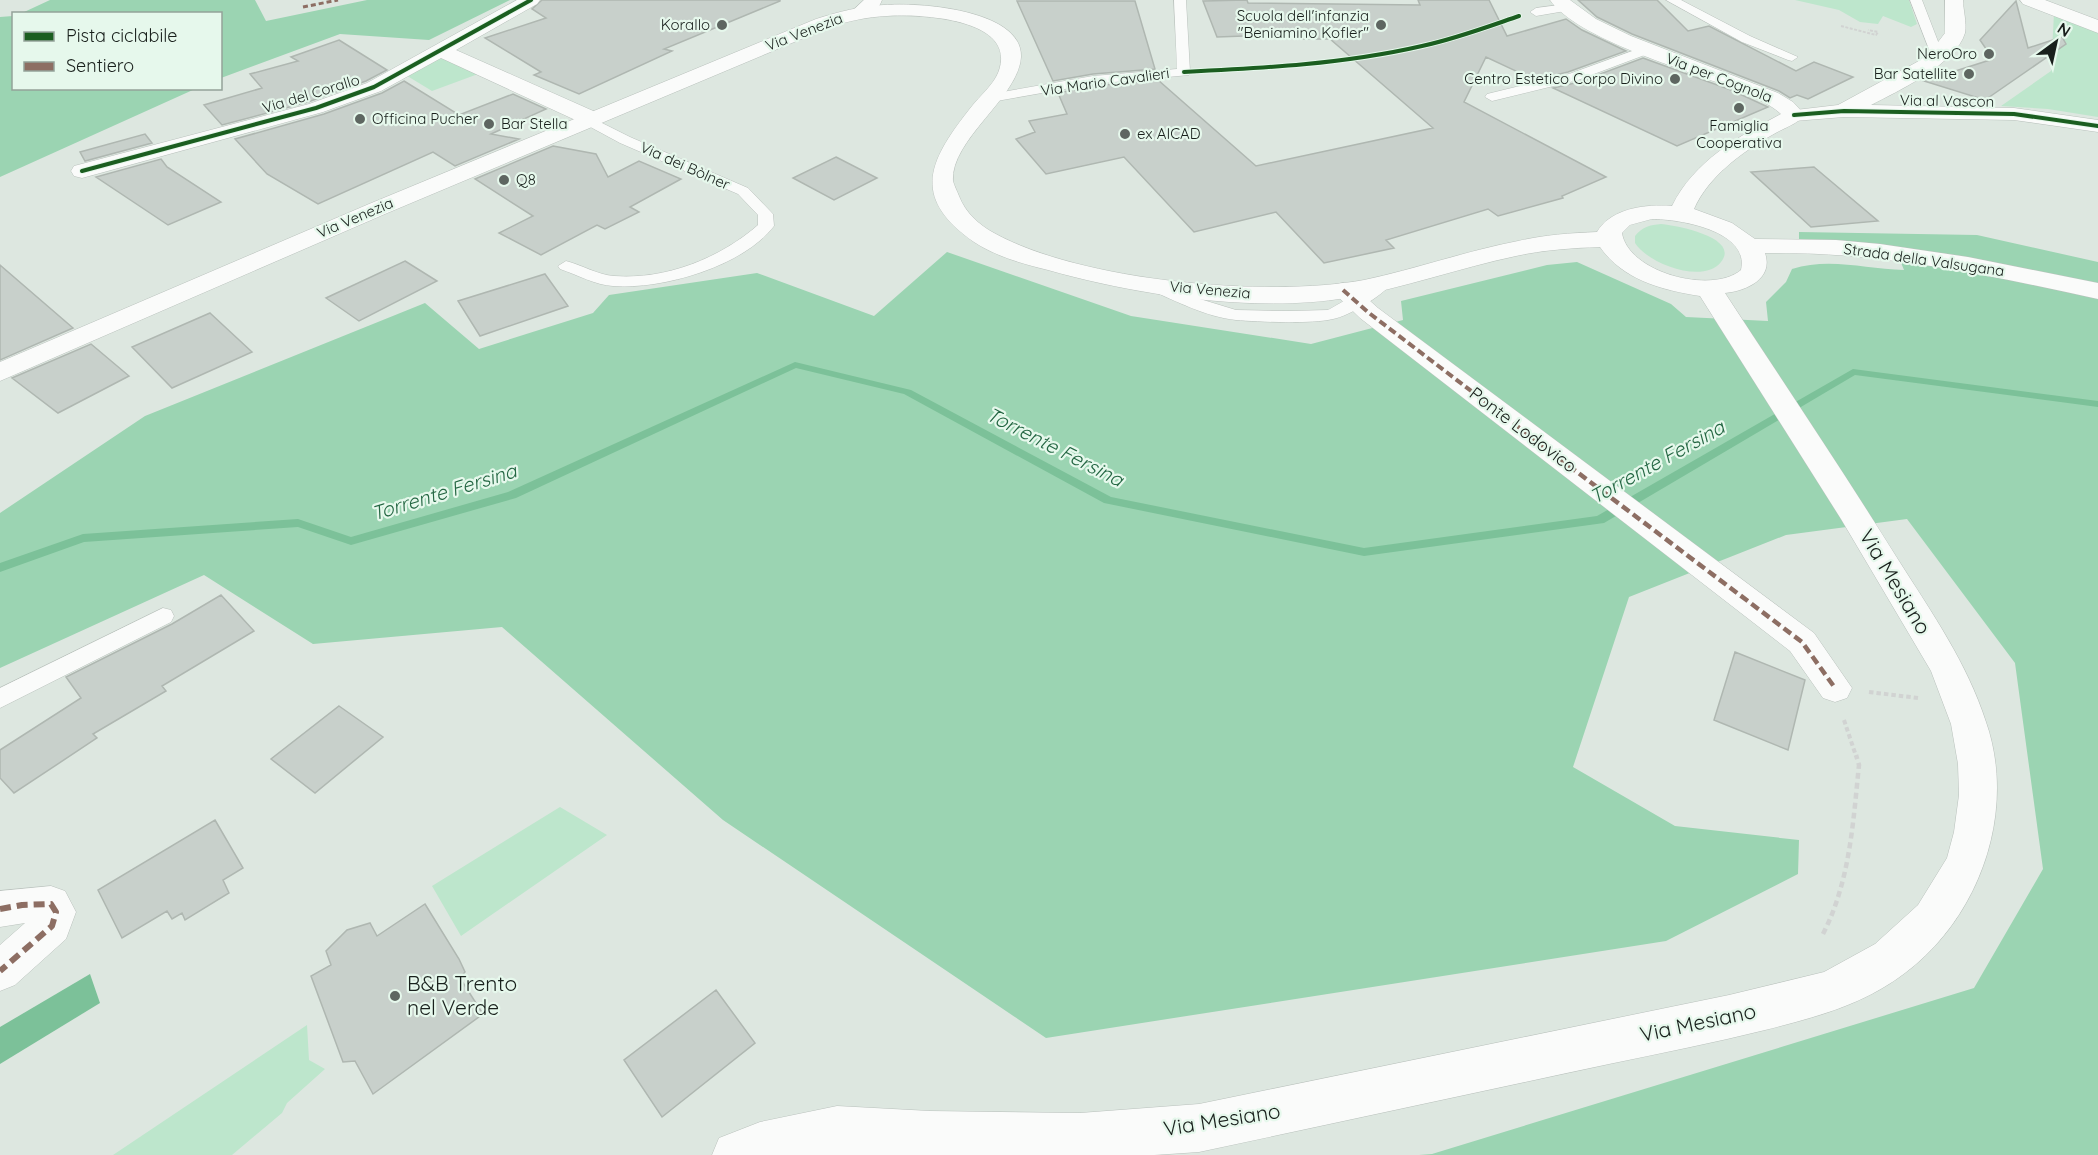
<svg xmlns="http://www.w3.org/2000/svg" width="2098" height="1155" viewBox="0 0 2098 1155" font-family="Quicksand,sans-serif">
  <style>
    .green { fill: #bde6cc }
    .forest { fill: #9bd4b2 }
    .water { fill: #7cc199 }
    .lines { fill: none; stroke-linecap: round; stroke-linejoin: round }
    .stream { fill: #7cc199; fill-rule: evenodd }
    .building { fill: #c8d0cb; stroke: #afb7b1; stroke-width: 1.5 }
    .service-casing { stroke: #b9c1bc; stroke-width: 1 }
    .pedestrian-casing { stroke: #b9c1bc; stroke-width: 1 }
    .minor-casing { stroke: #b9c1bc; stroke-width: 1 }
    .secondary-casing { stroke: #b9c1bc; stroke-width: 1 }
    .path-far2 { stroke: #d1d3d2; stroke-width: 2; stroke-dasharray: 3 1.5; stroke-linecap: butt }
    .path-far1 { stroke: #d1d3d2; stroke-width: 4; stroke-dasharray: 4.5 3; stroke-linecap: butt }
    .path { stroke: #d1d3d2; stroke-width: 4.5; stroke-dasharray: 6 4; stroke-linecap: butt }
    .service { fill: #fafbfa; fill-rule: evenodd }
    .pedestrian { fill: #fafbfa; fill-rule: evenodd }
    .minor { fill: #fafbfa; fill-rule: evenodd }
    .secondary { fill: #fafbfa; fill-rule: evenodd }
    .quiet-far3 { stroke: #8d6e63; stroke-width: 3; stroke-dasharray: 5 3; stroke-linecap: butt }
    .quiet-far2 { stroke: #8d6e63; stroke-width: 4; stroke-dasharray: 8 4; stroke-linecap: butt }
    .quiet-far1 { stroke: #8d6e63; stroke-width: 4.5; stroke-dasharray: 9 4.5; stroke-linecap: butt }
    .quiet { stroke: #8d6e63; stroke-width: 6; stroke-dasharray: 11 6; stroke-linecap: butt }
    .cycleway-casing { stroke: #e6f8ec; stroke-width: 6 }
    .cycleway { stroke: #1b5e20; stroke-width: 4 }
    .poi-dot { fill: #5e6661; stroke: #e6f8ec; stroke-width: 2 }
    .labels { text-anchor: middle; stroke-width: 4.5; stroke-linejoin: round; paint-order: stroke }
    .far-poi-label { font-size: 15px; fill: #19201c; stroke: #e6f8ec; text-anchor: end }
    .far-street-label { font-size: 15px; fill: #19201c; stroke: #e6f8ec }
    .street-label { font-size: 18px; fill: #19201c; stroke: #e6f8ec }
    .water-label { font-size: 20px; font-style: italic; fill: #236642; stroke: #e6f8ec }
    .near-street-label { font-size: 21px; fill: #19201c; stroke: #e6f8ec }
    .near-poi-label { font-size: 21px; fill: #19201c; stroke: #e6f8ec; text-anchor: start }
  </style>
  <rect width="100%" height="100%" fill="#dde7e0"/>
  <path class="green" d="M1795,0H1909L1917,24L1911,27L1883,16L1878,24L1860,22L1839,10Z
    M2054,13L2098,31V117L2048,109L2001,106L2051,71Z
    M440,57L478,74L432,91L404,74Z
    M1661,224C1674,225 1741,237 1721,262C1703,285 1647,263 1635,243V236C1642,227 1650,225 1661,224Z
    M560,807L607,835L461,936L432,886Z
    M307,1025L309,1060L325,1069L287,1103L282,1113L232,1155H113Z"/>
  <path class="forest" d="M50,0H255L266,21L367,0H510L429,40L340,34L221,78L220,14L22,13Z
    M13,16L14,88L195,89L0,177V17Z
    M1799,232L1977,235L2098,262V1155H1419L1432,1154L1974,988L2043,869L2015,663L1907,519L1786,535L1629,597L1573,767L1675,826L1799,840L1798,874L1666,941L1046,1038L723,820L502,627L313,644L204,575L0,668V513L145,416L425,303L479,349L593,313L609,295L757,273L874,316L947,252L1131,316L1311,344L1403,320L1401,301L1547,265L1577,262L1671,304L1686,317L1768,321L1766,302L1786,282L1792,269C1829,257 1866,269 1904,270L1898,255L1799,239Z"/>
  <path class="water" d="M90,974L100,1003L0,1064V1027Z"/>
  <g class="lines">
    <path class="stream" d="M795,362L911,390L1111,497L1364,548L1597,516L1853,369L2098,401V407L1855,375L1604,523L1364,556L1104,503L904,394L796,368L516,498L351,545L298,527L84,542L0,572V563L83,534L298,519L351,537L508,492Z"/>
  </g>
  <path class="building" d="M542,0H780V1L664,49L672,51L579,94L534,75L541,72L485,38L546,18L532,9Z
    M1247,0L1248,3L1420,5L1418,0H1489L1507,36L1566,19L1582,30L1626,51L1568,72L1535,80L1486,57L1464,102L1606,177L1562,196L1563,198L1498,216L1488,209L1386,240L1394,248L1324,263L1276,212L1194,232L1124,157L1046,174L1016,139L1035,132L1029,121L1067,114L1058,93L1093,86L1158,80L1256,166L1433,128L1330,39H1298L1296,34L1217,37L1203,1Z
    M1578,0H1657L1688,31L1709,26L1796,71L1814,62L1853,77L1808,99L1797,95L1790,98L1779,91L1632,34L1597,17Z
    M1017,1H1135L1155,69L1093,74L1053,81Z
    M2016,1L2028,48L2062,37L2066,44L1985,100L1924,81L1993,59L1980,40Z
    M339,40L387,70L366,81L308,102L222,125L204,105L262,88L250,74L298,61L291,57Z
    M1643,58L1731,90L1768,107L1677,146L1553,88L1579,82Z
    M404,81L459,115L513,94L546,109L491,134L519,139L455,166L433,152L318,204L267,174L235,139L324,114L382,93Z
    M145,134L152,143L85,161L80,152Z
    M553,146L596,154L608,177L639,161L681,179L630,207L639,212L605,229L597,225L541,255L499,233L533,216L475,179Z
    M836,157L877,178L834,200L793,178Z
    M161,159L167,167L221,202L168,225L96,177Z
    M1814,167L1878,221L1811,227L1751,172Z
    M405,261L437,281L359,321L326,298Z
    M0,265L73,328L0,360Z
    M545,274L568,306L480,336L458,301Z
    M210,313L252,352L172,388L132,347Z
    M91,344L129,376L58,413L12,378Z
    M221,595L254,631L162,686L166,691L93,734L97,738L14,793L0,778V750L81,698L66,677L172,624Z
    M1735,652L1805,680L1788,750L1714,720Z
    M339,706L383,737L315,793L271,759Z
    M215,820L243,868L223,880L229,893L185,920L182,913L172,919L167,911L122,938L98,890Z
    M425,904L459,959L465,972L460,978L483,1014L373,1094L355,1061L343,1062L311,976L331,965L326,951L347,930L370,923L377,936Z
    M716,990L755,1043L662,1117L624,1060Z"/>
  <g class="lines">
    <g class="service-casing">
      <path id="service" d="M1174,0H1186L1190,72L1189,75L1093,84L991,102L984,98L991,94L1093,76L1177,69Z
        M1666,0H1681L1750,36L1798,57L1792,61L1788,60L1742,42Z
        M1910,0H1922L1944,57L1942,60L1938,61L1932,57Z
        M1567,4L1573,8L1571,10L1536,16L1530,12L1536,8Z
        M1646,46L1652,50L1650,53L1578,80L1492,101L1485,97L1487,94L1569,74Z
        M588,116L630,137L748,188L773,214L774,226C744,266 662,290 613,286C595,285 578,275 560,269L558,266L566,261C582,265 598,275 614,276C666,280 720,258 758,225V215L738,194L620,143L583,123L581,120L583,117Z
        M1384,278L1390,280L1392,283C1382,296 1349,316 1333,319C1313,324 1258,322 1236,320C1206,317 1176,301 1148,289L1146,286L1154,281L1160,283L1200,299L1236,310L1290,311L1328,310Z
        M163,608L171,610L174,616L171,622L0,708V688Z"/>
    </g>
    <g class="pedestrian-casing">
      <path id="pedestrian" d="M1343,283L1352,285L1378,308L1814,633L1852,688L1847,698L1835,702L1823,698L1790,651L1360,318L1331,290L1334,285Z
        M51,886L65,891L76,912L66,939L15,985L0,991V945L25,923L0,927V891Z"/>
    </g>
    <g class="minor-casing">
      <path id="minor" d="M517,0H540L537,4L456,50L600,114L603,119L600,124L592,125L584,124L441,58L381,91L323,112L82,178L74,176L71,171L74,166L309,104L367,83Z
        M864,0H882C878,12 864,21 851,18L849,14Z
        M1945,0H1963C1963,10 1967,22 1965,33C1956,64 1898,91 1871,105L2014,108L2098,120V132L2014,120L1844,117L1794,121L1787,119L1783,115L1787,111L1838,105L1917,62L1932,50L1945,33Z
        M2020,0H2045L2098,20V33L2023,4Z"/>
    </g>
    <g class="secondary-casing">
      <path id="secondary" d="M1550,0H1570L1596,19L1631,36L1778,93L1793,102L1805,115L1801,119C1792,126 1782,129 1772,135C1742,152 1708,177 1694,209L1732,223L1755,239L1836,240L1880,244L1968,257L2098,283V299C1988,275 1878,251 1765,253C1774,279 1746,291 1725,293C1783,382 1843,471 1899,561C1932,613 1967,663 1986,722C2017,811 1980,917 1905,973C1863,1005 1816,1017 1765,1030C1713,1043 1661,1053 1609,1064C1472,1093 1336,1123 1199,1152L1154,1155H712L719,1138L760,1122L837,1106L930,1111L1080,1113L1199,1104L1729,995L1824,972L1875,944L1918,905L1947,858L1954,832L1959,795L1958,764L1951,724L1931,671L1841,519L1700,296C1662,290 1623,280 1600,247C1572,248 1543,250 1516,256C1459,268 1404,288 1346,298C1255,313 1136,295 1048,270C1023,264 995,256 974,242C908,196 931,158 972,106C980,96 993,85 998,73C1020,18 919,14 887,16C867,17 848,21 830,27L385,214L0,381V362L369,204L816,19C838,12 861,6 884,5C916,2 1023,9 1021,57C1019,97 950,140 953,181C954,185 957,191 959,196C965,212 979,225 994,233C1081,281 1266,298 1364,280C1416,269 1466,251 1518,241C1544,235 1571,233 1597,232C1611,208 1646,204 1672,206C1694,161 1739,136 1781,114C1768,102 1748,95 1732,88C1687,70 1577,39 1550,0ZM1652,219C1680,219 1750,231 1741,270C1711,295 1628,272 1622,233L1630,225Z"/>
    </g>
    <path class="path-far2" d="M1841,26L1876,35L1878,32L1868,30"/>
    <path class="path-far1" d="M1869,692L1918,698
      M1844,720L1856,756"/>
    <path class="path" d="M1823,934C1850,881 1853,823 1859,765L1856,755"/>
    <use href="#service" class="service"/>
    <use href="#pedestrian" class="pedestrian"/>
    <use href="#minor" class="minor"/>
    <use href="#secondary" class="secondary"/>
    <path class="quiet-far3" d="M303,7L338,0"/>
    <path class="quiet-far2" d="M1343,290L1369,313L1538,442"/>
    <path class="quiet-far1" d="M1536,441L1802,642L1835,688"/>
    <path class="quiet" d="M0,909L22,905L51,904L56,912L52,926L0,971"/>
    <g class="cycleway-casing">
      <path id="cycleway" d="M1184,72C1264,68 1344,64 1422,46C1455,39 1487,27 1519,16
        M1794,115L1844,111L2014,114L2098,126
        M82,171L316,108L374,87L531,0"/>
    </g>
    <use href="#cycleway" class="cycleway"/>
  </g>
  <g class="poi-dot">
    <circle cx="722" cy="25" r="6"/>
    <circle cx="1381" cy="25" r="6"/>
    <circle cx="1989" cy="54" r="6"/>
    <circle cx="1969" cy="74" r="6"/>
    <circle cx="1675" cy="79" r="6"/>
    <circle cx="1739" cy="108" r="6"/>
    <circle cx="360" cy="119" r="6"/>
    <circle cx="489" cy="124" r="6"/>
    <circle cx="1125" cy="134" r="6"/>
    <circle cx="504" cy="180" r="6"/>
    <circle cx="395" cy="996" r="6"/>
  </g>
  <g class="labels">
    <g class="far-poi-label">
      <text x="1369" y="21">Scuola dell'infanzia<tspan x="1369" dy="17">"Beniamino Kofler"</tspan></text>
      <text x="710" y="30">Korallo</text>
      <text x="1977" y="59">NeroOro</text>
      <text x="1957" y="79">Bar Satellite</text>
      <text x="1663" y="84">Centro Estetico Corpo Divino</text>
      <text x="372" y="124" text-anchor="start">Officina Pucher</text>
      <text x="501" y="129" text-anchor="start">Bar Stella</text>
      <text x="1739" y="131" text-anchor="middle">Famiglia<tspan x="1739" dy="17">Cooperativa</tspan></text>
      <text x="1137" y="139" text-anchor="start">ex AICAD</text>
      <text x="516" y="185" text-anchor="start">Q8</text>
    </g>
    <g class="far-street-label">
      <text transform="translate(804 32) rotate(-21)" y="5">Via Venezia</text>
      <text transform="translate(1719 78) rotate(21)" y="5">Via per Cognola</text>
      <text transform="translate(1105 82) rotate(-8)" y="5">Via Mario Cavalieri</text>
      <text transform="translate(311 94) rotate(-17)" y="5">Via del Corallo</text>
      <text transform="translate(1947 101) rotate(1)" y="5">Via al Vascon</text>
      <text transform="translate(685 166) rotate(24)" y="5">Via dei Bòlner</text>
      <text transform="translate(355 218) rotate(-23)" y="5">Via Venezia</text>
      <text transform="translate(1924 260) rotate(8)" y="5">Strada della Valsugana</text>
      <text transform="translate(1210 290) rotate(5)" y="5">Via Venezia</text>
    </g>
    <g class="street-label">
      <text transform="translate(1523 430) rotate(37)" y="6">Ponte Lodovico</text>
    </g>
    <g class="water-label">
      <text transform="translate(1055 447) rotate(27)" y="7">Torrente Fersina</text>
      <text transform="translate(1657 462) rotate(-29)" y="7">Torrente Fersina</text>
      <text transform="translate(444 492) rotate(-17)" y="7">Torrente Fersina</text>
    </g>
    <g class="near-street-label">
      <text transform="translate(1895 582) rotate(59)" y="7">Via Mesiano</text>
      <text transform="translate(1698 1023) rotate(-12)" y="7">Via Mesiano</text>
      <text transform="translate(1222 1120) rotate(-9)" y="7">Via Mesiano</text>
    </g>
    <g class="near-poi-label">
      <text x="407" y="991">B&amp;B Trento<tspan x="407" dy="24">nel Verde</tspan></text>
    </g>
  </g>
  <rect x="12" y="12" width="210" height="78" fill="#e6f8ec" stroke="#94a299" stroke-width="1.5"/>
  <rect x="24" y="32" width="30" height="9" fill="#1b5e20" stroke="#94a299" stroke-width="1.5"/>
  <text x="66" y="42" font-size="18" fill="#19201c">Pista ciclabile</text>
  <rect x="24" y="62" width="30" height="9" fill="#8d6e63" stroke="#94a299" stroke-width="1.5"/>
  <text x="66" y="72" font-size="18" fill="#19201c">Sentiero</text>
  <g transform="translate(2056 42) rotate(33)" stroke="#e6f8ec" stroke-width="4.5" paint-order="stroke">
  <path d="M0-4.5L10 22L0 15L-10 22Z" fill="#19201c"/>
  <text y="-9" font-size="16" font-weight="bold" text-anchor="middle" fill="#19201c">N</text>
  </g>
</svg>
